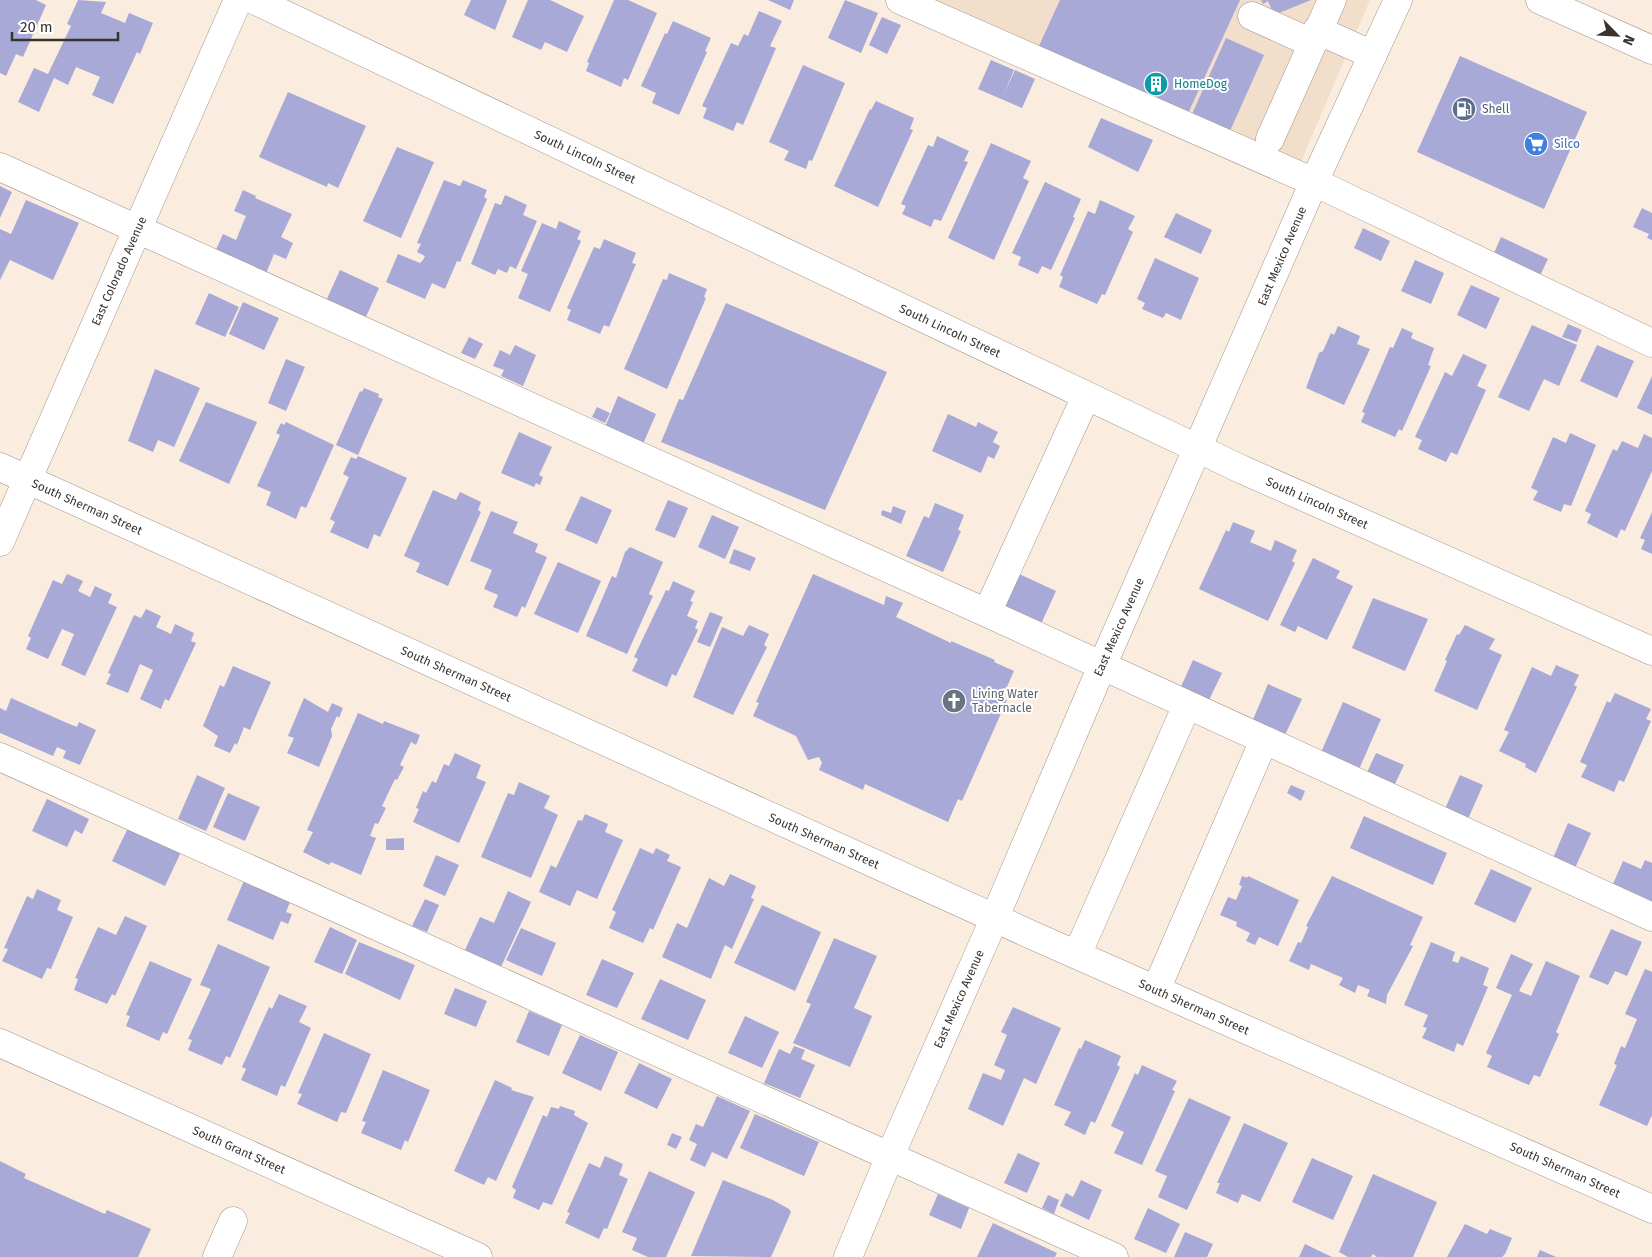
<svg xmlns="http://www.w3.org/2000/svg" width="1652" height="1257" viewBox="0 0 1652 1257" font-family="'Fira Sans',sans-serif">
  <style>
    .built { fill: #f1decb }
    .building { fill: #a8a9d7 }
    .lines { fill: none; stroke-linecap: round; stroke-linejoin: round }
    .minor-casing { stroke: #a39689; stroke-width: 29 }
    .major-casing { stroke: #a39689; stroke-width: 29 }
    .minor { stroke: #fff; stroke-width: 28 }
    .major { stroke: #fff; stroke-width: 28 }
    .labels { text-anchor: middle; stroke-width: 4; stroke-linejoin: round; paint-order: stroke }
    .culture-label { font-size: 12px; fill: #0d838f; stroke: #fff; text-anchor: start }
    .service-label { font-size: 12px; fill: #4e5e75; stroke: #fff; text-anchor: start }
    .shop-label { font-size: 12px; fill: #366cbe; stroke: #fff; text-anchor: start }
    .street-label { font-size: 12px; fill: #38332e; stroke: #fff }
    .worship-label { font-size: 12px; fill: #5b616d; stroke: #fff; text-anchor: start }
  </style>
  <rect width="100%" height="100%" fill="#faecde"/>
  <path class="built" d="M931,0H1370L1299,166Z"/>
  <path class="building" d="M0,0H36L46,5L23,57L16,54L6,76L0,73Z
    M78,0L106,2L101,13L125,23L129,13L153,23L140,54L137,52L113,104L92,95L100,77L76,67L68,85L54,78L39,112L18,102L34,68L48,74L71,26L67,24Z
    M471,0H507L495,30L464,15Z
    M528,0H550L584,16L567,52L545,42L541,50L512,37Z
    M614,0H628L657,13L628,80L624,78L621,87L586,71L589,63L587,62Z
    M768,0H794L790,10Z
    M845,0L878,13L861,53L828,38Z
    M1060,0H1240L1185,120L1038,48Z
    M1261,0H1311L1274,15L1268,1L1263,4Z
    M759,11L782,21L770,46L776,48L743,125L737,122L733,131L703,118L707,108L702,106L731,43L738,46L744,34L748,36Z
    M882,17L901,25L887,54L869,45Z
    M673,21L711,38L705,51L707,52L679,115L652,103L656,93L641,86L665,33L667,34Z
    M1226,38L1264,55L1230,131L1192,114Z
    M1460,56L1587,112L1544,209L1417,152Z
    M991,60L1014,70L1003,96L1015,70L1035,79L1022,108L978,89Z
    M803,65L845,83L812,161L809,160L806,169L784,160L789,151L769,142Z
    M288,92L366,126L338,188L328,183L327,187L259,157Z
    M876,101L914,118L910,129L913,130L878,207L834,186L870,109L871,110Z
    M1101,118L1153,140L1138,172L1088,147Z
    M937,136L969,151L964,161L968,162L941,221L934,219L931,227L902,214L906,206L901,204L928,145L933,147Z
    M991,143L1031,161L1023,178L1029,181L994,260L948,238Z
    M397,147L434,162L401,238L363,221Z
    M444,180L460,186L463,180L487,190L484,197L487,199L460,262L457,261L445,289L432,283L425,299L386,282L398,254L420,263L423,260L425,256L417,252L421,244L417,243Z
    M1045,182L1081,199L1073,217L1075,218L1051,270L1042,266L1038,274L1018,265L1021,257L1012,253Z
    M0,186L12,192L0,218Z
    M243,190L256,196L255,198L292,214L281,237L293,243L286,259L274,254L265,276L214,254L223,234L236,240L246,216L234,211Z
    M505,195L527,205L523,215L537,221L516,269L510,266L507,273L498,269L495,275L471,264L495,203L501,205Z
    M26,200L79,223L53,280L10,260L0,280V229L11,234Z
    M1100,200L1135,216L1128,229L1133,232L1105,295L1102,294L1097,304L1059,287L1063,277L1060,275L1088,211L1095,214Z
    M1642,208L1652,213V240L1647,238L1649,234L1633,227Z
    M1176,213L1212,230L1201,254L1164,237Z
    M559,221L581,231L577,239L581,241L550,312L518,298L528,274L521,271L542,223L556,229Z
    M1363,228L1390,241L1381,261L1354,248Z
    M1501,237L1548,259L1537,282L1491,260Z
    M604,239L636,253L632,263L636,264L609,327L604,325L600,334L567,320L571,310L567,308L594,247L600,249Z
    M1155,258L1199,278L1181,320L1166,313L1163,318L1142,309L1145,303L1137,299Z
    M1415,260L1444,273L1431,304L1401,291Z
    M340,270L379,288L365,319L326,301Z
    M669,273L707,289L704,297L706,298L667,389L624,369L663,279L667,280Z
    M1471,285L1500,298L1486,329L1457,315Z
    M209,293L239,307L225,337L195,324Z
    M243,302L279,318L264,350L229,334Z
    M726,303L887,372L825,510L661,442L679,399L683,400Z
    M1568,324L1582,330L1577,342L1562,337Z
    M1532,325L1577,345L1559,386L1544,379L1529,411L1498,397Z
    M1338,326L1360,336L1357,344L1370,349L1344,405L1306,388L1319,353L1323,351L1331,333L1334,335Z
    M1402,328L1413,333L1411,338L1434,348L1428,365L1431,366L1402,431L1399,429L1395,437L1361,422L1365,413L1362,412L1390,347L1393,348Z
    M469,337L483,344L475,359L461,353Z
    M515,345L536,355L523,386L501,376L504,370L493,366L500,350L510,355Z
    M1597,345L1634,361L1617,398L1580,381Z
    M1463,354L1487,365L1477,386L1486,390L1457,455L1451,452L1446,462L1418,449L1422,440L1415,437L1445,372L1452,376Z
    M286,359L305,367L286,411L268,403Z
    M155,369L200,388L174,447L158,440L153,452L128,441Z
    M1652,376V415L1637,408Z
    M364,388L379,394L378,397L383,399L358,455L336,445L360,391L362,392Z
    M618,396L656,414L643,444L605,427Z
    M206,402L257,422L229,484L179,461Z
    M597,407L610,413L605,423L592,417Z
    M948,414L976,427L978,422L998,432L993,442L1000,446L994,459L988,456L981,473L932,451Z
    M286,422L334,445L306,508L301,506L296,519L266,505L271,492L257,486L280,435L276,433L281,423L284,425Z
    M519,432L552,447L539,475L543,477L540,485L536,483L534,487L501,473Z
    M1570,433L1596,445L1571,506L1564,504L1561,512L1533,500L1538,491L1531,488L1553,437L1566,443Z
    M1644,434L1652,438V471L1625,531L1621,529L1617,538L1587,523L1591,514L1585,511L1613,449L1617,451L1622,441L1638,448Z
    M358,456L407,478L380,537L374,534L368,549L330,532L335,522L330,519L349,477L343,474L351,457L356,459Z
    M433,490L456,500L460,492L481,502L478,510L481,512L448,586L416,572L420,563L404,556Z
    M581,496L612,510L597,544L565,530Z
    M668,500L688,508L675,538L655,530Z
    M935,503L964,515L958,530L961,531L943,572L906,556L924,516L929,518Z
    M893,506L906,511L901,524L881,515L882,510L891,513Z
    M491,511L518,522L513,533L538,544L535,552L547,557L525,608L522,606L517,617L493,607L498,595L484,589L492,570L470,561Z
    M1652,512V554L1641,549L1645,540L1640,538Z
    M712,515L739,527L725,559L698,547Z
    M1233,522L1255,531L1250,542L1271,551L1275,540L1297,550L1292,561L1295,563L1268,621L1199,589L1226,530L1229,532Z
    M630,547L663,562L649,594L653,596L627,654L586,636L612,576L616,578L625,552Z
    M734,549L756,558L750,571L729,563Z
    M1313,558L1340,571L1336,578L1353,586L1327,640L1298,626L1295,632L1280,625Z
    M558,562L601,581L578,633L534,614Z
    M1015,572L1056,591L1037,633L996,614Z
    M67,574L83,581L78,591L90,597L95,586L112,594L108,603L117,607L85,676L61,665L74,634L62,629L48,659L26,649L31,638L28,636L53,580L62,584Z
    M813,574L884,605L886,596L903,603L896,617L951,643V641L995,660L994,662L1014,671L1002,698L1007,700L962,801L958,799L948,822L865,784L863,790L819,770L822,763L819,757L808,760L796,736L753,716L759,703L756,702Z
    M673,581L695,591L690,601L693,602L687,616L698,621L695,628L698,630L676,676L672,674L667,687L632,671L638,659L634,657L666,590L669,591Z
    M1373,598L1428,619L1405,671L1352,648Z
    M146,609L161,616L156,627L171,634L175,624L194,633L191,641L196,643L169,701L165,699L161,709L140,699L153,670L140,664L128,693L106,684L111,674L108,673L134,615L141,618Z
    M710,612L723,617L710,647L697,642Z
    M749,625L769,634L764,645L767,647L733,715L693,697L722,627L743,636Z
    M1465,625L1495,639L1489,649L1502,655L1477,710L1434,691L1447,661L1445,660L1457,634L1459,635Z
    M1193,660L1222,673L1209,700L1179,691Z
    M1556,665L1579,675L1574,685L1577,687L1536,773L1525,767L1526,764L1499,751L1509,732L1504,730L1532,667L1551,676Z
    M233,666L271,682L250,730L244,727L237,745L235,743L230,753L214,746L218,736L203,726L220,685L224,687Z
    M1268,684L1302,699L1284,737L1252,722Z
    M1615,693L1651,709L1646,719L1651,721L1624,782L1619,780L1614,792L1581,777L1587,765L1580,762L1607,701L1610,703Z
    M11,698L67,723L77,727L79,722L96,730L80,765L63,758L66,751L57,747L53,756L0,733V708L6,711Z
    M304,698L328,712L332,703L343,708L339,718L337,716L331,729L332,736L319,767L287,753L294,738L288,736Z
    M1343,702L1381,719L1357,774L1319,757Z
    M358,713L383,724L384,721L420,735L416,745L411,742L400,765L404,767L397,780L395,779L382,806L386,808L378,824L375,823L370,836L376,838L361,875L331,862L329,865L303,852L313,832L307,830Z
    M455,753L481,765L476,778L486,782L459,843L413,822L419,809L416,808L423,791L426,793L432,781L436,783L444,764L449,766Z
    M1376,753L1404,765L1391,792L1364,779Z
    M197,775L225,788L206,831L178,819Z
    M1460,775L1483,785L1468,819L1445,809Z
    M519,782L550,796L544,808L558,815L531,878L481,857L508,793L514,795Z
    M1291,785L1305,791L1301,801L1287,793Z
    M228,793L260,807L245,841L213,827Z
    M47,799L89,819L82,834L75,830L67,847L32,831Z
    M585,814L608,824L605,832L623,840L597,899L577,890L570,906L539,892L551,865L556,868L578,820L582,821Z
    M1364,816L1447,853L1433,885L1350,848Z
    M1568,823L1591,833L1575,868L1553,858Z
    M129,826L182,850L165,886L112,861Z
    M404,838V850H386V839Z
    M640,848L653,854L656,848L670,855L667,861L681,867L653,930L650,928L643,943L609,928L616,912L612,910Z
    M436,855L459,865L445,896L423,886Z
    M1645,860L1652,863V902L1613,884L1623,861L1641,869Z
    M1491,869L1532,888L1515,923L1474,904Z
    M730,874L756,886L751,898L754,899L732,949L725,945L711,979L662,957L677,923L687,928L709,878L724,886Z
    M246,876L292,897L286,912L292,914L288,924L281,921L273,940L227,920Z
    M1242,876L1247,878L1248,876L1299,900L1278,946L1259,937L1255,945L1246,941L1250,933L1236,926L1237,922L1220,915L1228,897L1236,900L1242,886L1239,885Z
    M1332,876L1423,917L1410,945L1413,946L1387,995L1386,1004L1367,996L1370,990L1358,985L1355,993L1339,985L1343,978L1311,964L1309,970L1289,961L1298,942L1301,943L1308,927L1306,926Z
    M37,889L61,900L57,910L73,917L51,969L47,968L42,979L2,961L8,949L4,948L27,896L33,899Z
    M508,891L531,902L501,967L465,950L480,917L494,923Z
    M425,899L439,905L427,932L412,926Z
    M762,905L821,932L795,991L734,963Z
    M125,916L147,926L115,996L112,994L107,1004L74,990L78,979L75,978L98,927L116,935Z
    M330,927L357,940L342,974L314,962Z
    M521,928L556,943L542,976L506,960Z
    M1611,929L1642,942L1627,976L1615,971L1608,985L1589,977Z
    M834,938L877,956L854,1008L872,1016L850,1067L793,1043L811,1004L806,1002Z
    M359,942L415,965L400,1000L345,974Z
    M1431,942L1455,952L1452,961L1458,963L1461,956L1489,968L1483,985L1488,987L1463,1046L1457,1043L1454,1052L1422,1038L1427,1028L1423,1027L1428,1015L1404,1005Z
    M218,944L270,967L230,1058L226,1056L222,1065L188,1050L192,1040L188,1039L211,989L200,985Z
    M1511,954L1533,964L1519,991L1531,996L1546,961L1580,976L1556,1032L1559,1034L1540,1077L1534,1075L1529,1085L1487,1067L1492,1056L1486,1053L1512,995L1496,988Z
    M602,959L634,973L617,1008L586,995Z
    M150,961L192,979L167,1034L163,1032L159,1041L126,1026L130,1016L126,1015Z
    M1645,969L1652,972V1115L1647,1126L1599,1105L1617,1065L1614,1064L1621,1046L1625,1048L1637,1019L1625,1014Z
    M660,979L706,1000L688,1040L641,1019Z
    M455,988L487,1001L476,1027L444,1014Z
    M279,994L307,1006L299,1022L311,1028L285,1087L281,1085L277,1096L241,1080L246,1069L242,1067L269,1007L272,1009Z
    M1013,1007L1061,1028L1036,1084L1024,1078L1003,1126L968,1109L983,1073L1001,1080L1005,1070L994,1065L1007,1035L1001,1032Z
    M529,1011L562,1025L549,1056L516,1042Z
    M745,1016L779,1032L762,1068L728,1053Z
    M324,1033L371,1054L346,1113L341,1112L337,1122L297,1104L302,1094L298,1093Z
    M580,1035L618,1052L601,1091L562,1073Z
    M1085,1040L1121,1056L1117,1065L1120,1067L1095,1123L1091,1121L1085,1135L1064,1125L1071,1112L1054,1105L1079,1048L1081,1049Z
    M794,1046L805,1050L801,1059L815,1065L800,1098L764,1083L779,1049L790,1054Z
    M639,1063L672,1079L657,1109L624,1093Z
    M1142,1065L1177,1081L1172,1090L1175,1091L1142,1165L1114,1153L1124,1132L1111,1126L1135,1073L1138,1075Z
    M383,1070L430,1090L408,1142L405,1140L401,1150L361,1133L366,1122L362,1121Z
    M495,1080L512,1088L511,1090L534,1097L496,1181L488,1177L484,1185L454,1171Z
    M717,1096L750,1111L727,1159L712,1152L705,1167L690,1160L697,1144L689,1140L696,1124L703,1127Z
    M1189,1098L1231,1117L1187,1210L1158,1197L1167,1176L1155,1171Z
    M560,1106L575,1111L574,1115L588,1123L552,1205L543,1202L539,1210L513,1198L516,1190L512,1187L543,1115L547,1117L551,1107L559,1109Z
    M755,1114L819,1142L804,1176L740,1148Z
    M1244,1123L1288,1143L1260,1202L1242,1194L1238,1203L1216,1193L1220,1183H1217Z
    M672,1133L682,1137L676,1149L667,1145Z
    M1018,1153L1040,1163L1027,1193L1004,1183Z
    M605,1156L623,1164L619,1175L628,1179L607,1229L604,1228L599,1239L565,1223L570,1213L567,1212L589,1163L600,1168Z
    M1312,1158L1353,1176L1333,1220L1292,1202Z
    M0,1161L26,1174L24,1178L105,1214L107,1210L151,1229L138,1257H0Z
    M649,1171L695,1192L666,1257H648L632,1250L637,1238L622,1232Z
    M1373,1174L1437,1202L1413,1257H1377L1373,1254L1371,1257H1348L1339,1252Z
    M723,1180L773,1200L789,1209L791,1212L771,1257L691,1256Z
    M1081,1180L1102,1190L1089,1220L1060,1206L1066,1193L1073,1197Z
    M938,1194L969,1208L961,1229L929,1215Z
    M1048,1195L1059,1200L1054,1214L1042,1208Z
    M1148,1208L1180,1224L1166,1253L1134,1239Z
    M993,1223L1057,1253L1055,1257H977Z
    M1465,1224L1487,1234L1490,1229L1512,1238L1505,1254L1502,1257H1447Z
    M1185,1232L1213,1244L1207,1257H1174Z
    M1305,1244L1332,1257H1299Z
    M1540,1250L1556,1257H1537Z"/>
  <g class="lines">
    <g class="minor-casing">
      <path id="minor" d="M254,0L1243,470L1652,651
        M900,0L1314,182L1652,343
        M1252,16L1312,43
        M1317,30L1373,55
        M1270,139L1332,0
        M0,167L987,613L1652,917
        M0,467L1034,936L1652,1209
        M0,542L238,0
        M987,613L1086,396
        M0,757L1114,1257
        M1077,955L1187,705
        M1156,990L1264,740
        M0,1043L478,1257
        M217,1257L233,1221
        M848,1257L890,1156L995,917L1102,666L1314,182L1398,0"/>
    </g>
    <g class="major-casing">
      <path id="major" d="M1540,0L1652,50"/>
    </g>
    <use href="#minor" class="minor"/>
    <use href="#major" class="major"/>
  </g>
  <defs>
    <g id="building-disc" transform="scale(1.25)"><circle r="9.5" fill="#0f9aa8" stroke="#fff"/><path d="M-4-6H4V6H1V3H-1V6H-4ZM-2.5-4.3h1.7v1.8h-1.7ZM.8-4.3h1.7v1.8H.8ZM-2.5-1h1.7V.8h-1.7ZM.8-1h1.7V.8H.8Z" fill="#fff"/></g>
    <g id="fuel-disc" transform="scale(1.25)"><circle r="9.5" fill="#5c6f8a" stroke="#fff"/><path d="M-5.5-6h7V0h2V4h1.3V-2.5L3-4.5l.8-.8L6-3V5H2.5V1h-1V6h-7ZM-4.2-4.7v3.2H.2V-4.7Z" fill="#fff"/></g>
    <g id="supermarket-disc" transform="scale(1.25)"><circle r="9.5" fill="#3f7fe0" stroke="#fff"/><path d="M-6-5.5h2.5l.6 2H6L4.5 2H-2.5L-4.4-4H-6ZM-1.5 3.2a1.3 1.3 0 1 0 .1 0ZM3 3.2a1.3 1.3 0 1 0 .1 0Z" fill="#fff"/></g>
    <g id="church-disc" transform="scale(1.25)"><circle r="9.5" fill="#6b7280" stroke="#fff"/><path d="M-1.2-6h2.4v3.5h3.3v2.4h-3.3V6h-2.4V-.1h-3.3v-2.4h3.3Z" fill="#fff"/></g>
  </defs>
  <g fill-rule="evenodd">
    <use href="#building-disc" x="1156" y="84"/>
    <use href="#fuel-disc" x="1464" y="109"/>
    <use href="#supermarket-disc" x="1536" y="144"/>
    <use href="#church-disc" x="954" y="701"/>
  </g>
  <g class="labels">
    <g class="culture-label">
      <text x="1174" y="88">HomeDog</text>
    </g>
    <g class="service-label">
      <text x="1482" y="113">Shell</text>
    </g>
    <g class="shop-label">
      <text x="1554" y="148">Silco</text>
    </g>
    <g class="street-label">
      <text transform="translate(585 157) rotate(25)" y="4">South Lincoln Street</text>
      <text transform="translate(1282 256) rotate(-67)" y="4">East Mexico Avenue</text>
      <text transform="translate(119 271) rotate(-66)" y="4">East Colorado Avenue</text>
      <text transform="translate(950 331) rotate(25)" y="4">South Lincoln Street</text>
      <text transform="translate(1317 503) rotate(24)" y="4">South Lincoln Street</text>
      <text transform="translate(87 507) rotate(24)" y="4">South Sherman Street</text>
      <text transform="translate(1119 627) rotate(-66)" y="4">East Mexico Avenue</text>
      <text transform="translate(456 674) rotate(24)" y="4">South Sherman Street</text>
      <text transform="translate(824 841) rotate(24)" y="4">South Sherman Street</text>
      <text transform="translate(959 999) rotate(-66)" y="4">East Mexico Avenue</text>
      <text transform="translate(1194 1007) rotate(24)" y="4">South Sherman Street</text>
      <text transform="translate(239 1150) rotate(24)" y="4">South Grant Street</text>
      <text transform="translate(1565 1170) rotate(24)" y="4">South Sherman Street</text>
    </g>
    <g class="worship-label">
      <text x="972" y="698">Living Water<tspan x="972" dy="14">Tabernacle</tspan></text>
    </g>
  </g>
  <g transform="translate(1617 35) rotate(114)" stroke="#ffffff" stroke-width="4" paint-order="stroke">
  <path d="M0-4L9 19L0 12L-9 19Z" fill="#38332e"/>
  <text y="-8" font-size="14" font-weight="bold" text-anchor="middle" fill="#38332e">N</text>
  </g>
  <path d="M12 32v8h106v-8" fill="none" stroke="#38332e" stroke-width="2.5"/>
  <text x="20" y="32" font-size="15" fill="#38332e" stroke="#ffffff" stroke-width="4" paint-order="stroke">20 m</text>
</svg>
